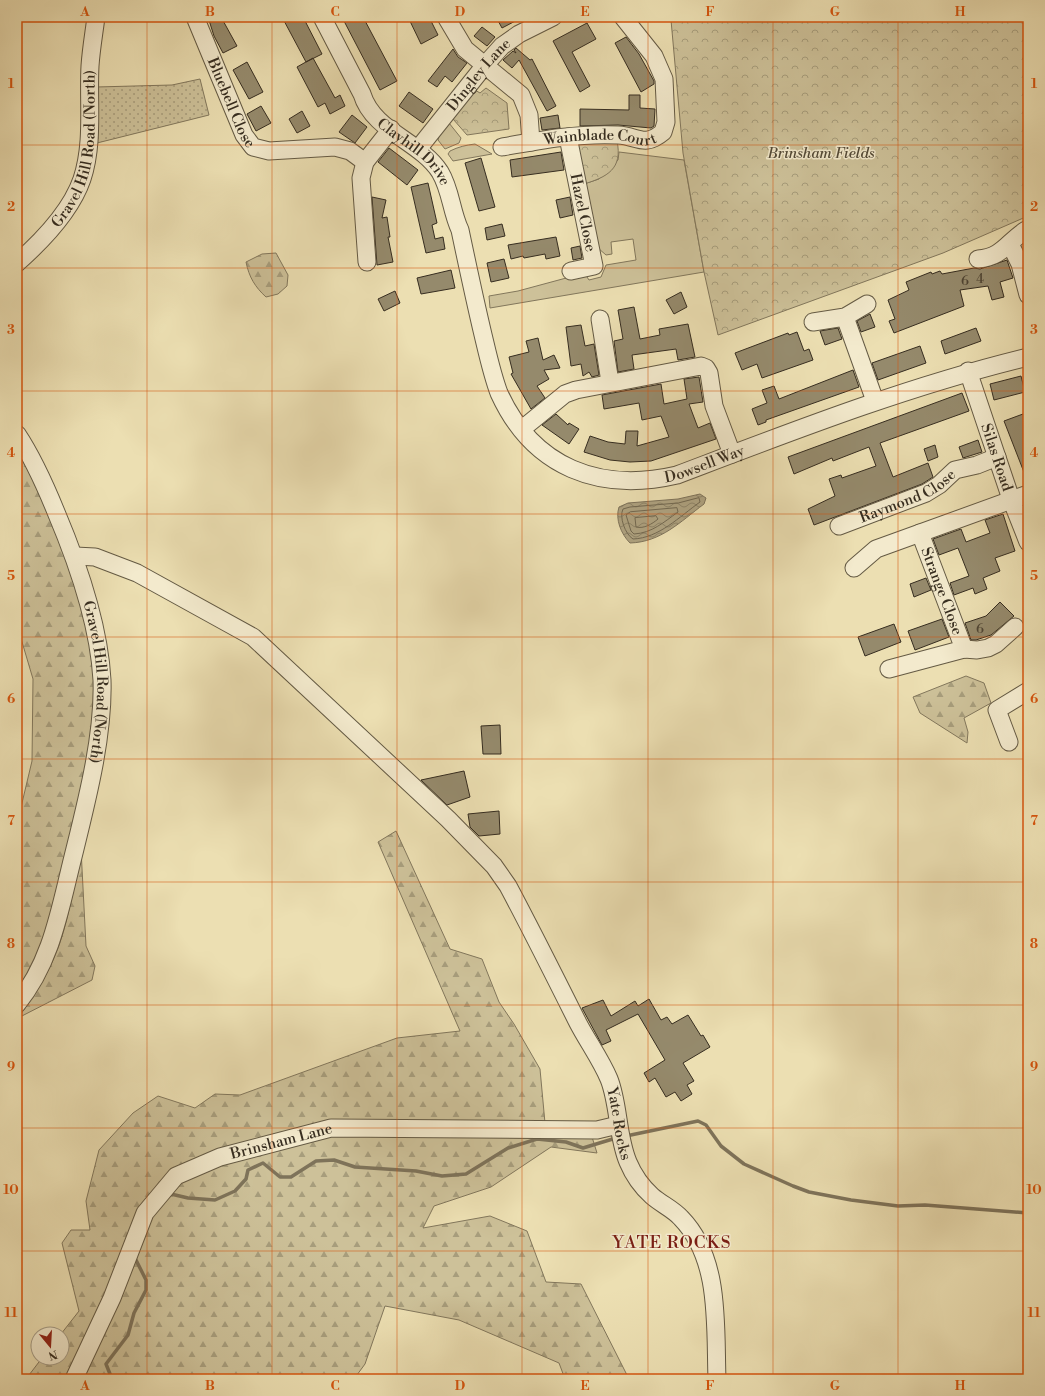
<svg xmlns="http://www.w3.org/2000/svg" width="1045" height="1396" viewBox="0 0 1045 1396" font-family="'Libre Bodoni',serif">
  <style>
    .grass { fill: #cdc199; stroke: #82775c }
    .forest { fill: url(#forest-firs); stroke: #82775c }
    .park { fill: url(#park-crowns); stroke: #82775c }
    .garden { fill: url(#garden-dots); stroke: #82775c }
    .water { fill: url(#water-waves); stroke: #7e735a }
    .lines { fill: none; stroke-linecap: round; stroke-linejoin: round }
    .shore { stroke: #726850; stroke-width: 1 }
    .stream { stroke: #7e735a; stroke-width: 3.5 }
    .building { fill: #958a6c; stroke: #362d20 }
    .minor-casing { stroke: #645a44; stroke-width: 19 }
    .minor { stroke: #f3eacd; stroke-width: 17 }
    .grid { fill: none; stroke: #d6550e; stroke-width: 1; stroke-opacity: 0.55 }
    .labels { text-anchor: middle; stroke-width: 3; stroke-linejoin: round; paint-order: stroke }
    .number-label { font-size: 13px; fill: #4e4433 }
    .street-label { font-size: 15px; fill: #362d20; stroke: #f3eacd }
    .park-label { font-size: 15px; font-style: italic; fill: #544b38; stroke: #f3eacd }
    .quarter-label { font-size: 17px; letter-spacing: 1px; fill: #7a1f14; stroke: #f3eacd }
    .neatline { fill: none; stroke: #d6550e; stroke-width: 1.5 }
    .grid-label { font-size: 13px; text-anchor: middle; font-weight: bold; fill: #d6550e }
  </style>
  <defs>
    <pattern id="forest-firs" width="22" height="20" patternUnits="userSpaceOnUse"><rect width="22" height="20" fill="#cdc199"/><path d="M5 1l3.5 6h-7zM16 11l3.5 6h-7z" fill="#a79d7c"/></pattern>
    <pattern id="park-crowns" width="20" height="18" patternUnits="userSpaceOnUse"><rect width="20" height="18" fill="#cdc199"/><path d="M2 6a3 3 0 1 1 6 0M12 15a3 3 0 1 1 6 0" fill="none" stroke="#a79d7c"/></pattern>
    <pattern id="garden-dots" width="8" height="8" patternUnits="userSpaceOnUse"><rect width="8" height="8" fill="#cdc199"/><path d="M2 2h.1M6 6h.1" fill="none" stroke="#a79d7c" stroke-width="1.8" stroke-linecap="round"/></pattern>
    <pattern id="water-waves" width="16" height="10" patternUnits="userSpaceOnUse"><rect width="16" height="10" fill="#aea280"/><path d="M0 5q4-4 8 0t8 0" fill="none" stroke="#8e8468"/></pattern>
  </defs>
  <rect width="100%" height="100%" fill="#ecdfb2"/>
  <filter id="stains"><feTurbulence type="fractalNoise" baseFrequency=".005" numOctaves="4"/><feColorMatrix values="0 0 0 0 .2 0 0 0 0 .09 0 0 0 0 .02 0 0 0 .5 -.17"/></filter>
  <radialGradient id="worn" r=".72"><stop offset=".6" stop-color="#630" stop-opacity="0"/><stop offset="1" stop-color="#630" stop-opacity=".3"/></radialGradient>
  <path class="grass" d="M449,123L461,138L459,143L445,149L438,140L439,136Z
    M475,144L492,154L453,161L448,154L450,151C458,147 466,145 475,144Z
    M619,152L684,160L704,272L490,308L489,296L518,291L581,274H585L589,280L601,277L606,265L636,260L633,239L611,242L612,254L606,255L598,248L584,184L599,179L618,160Z"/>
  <path class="forest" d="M276,253L288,275L287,286L278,294L266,297C255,287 249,277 246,262L262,254Z
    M17,445L68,558L93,648L95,713L82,794L49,939L17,991V824L32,761L33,679L17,625Z
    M966,676L984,683L991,703L964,718L968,732L967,743L920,713L913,697Z
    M396,831L450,949L482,959L499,1002L514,1024L540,1069L546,1134L592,1137L597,1153L551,1147L491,1187L434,1206L423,1228L490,1216L527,1231L546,1282L581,1284L629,1379H565L559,1363L459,1320L385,1306L365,1364L354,1379H26L42,1358H62V1334H61L79,1311L62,1243L71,1230H90L86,1201L99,1150L133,1113L158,1096L195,1108L215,1094L240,1095L397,1038L460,1031L378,842Z
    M81,849L86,946L95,966L92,980L18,1018C31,1000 45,979 54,958C68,927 74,883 81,849Z"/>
  <path class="park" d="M680,17H1028V216L943,253L718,335L704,272L683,153L671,20Z
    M486,88L507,103L509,129L467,135L453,119L475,90L480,93Z
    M617,141C623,169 607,177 584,184L577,148L579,143Z"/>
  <path class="garden" d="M200,79L209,115L97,143L96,87L172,85Z"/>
  <path class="water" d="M700,494L706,498L704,504C680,522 661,542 630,543C621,534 615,519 619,507L628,503L678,499Z"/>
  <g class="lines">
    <path class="shore" d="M699,498L700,502C679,517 659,538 633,539C625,534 619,517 623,509L630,507L678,503Z
      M677,508L678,512C664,522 652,533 634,534L631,531L626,515L630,512Z
      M656,516L658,519C652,524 644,529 636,527L635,518Z"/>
    <path class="stream" d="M626,1136L698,1121L706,1125L721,1146L744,1164L793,1186L809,1192L851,1200L898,1206L925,1205L1028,1213
      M168,1197L171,1194L188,1198L215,1200L235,1191L246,1179L248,1170L263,1163L280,1177H291L316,1161L334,1160L355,1167L416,1171L442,1176L466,1174L508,1148L537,1139L566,1142L583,1148L616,1138
      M112,1379L106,1364L128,1335L134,1313L146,1290V1280L134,1256"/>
  </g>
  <path class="building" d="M208,17H221L237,46L223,53L214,36Z
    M282,17H303L322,54L306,62Z
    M351,17H363L397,81L380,90L344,21Z
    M408,17H429L438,35L421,44Z
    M496,17H523L502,28Z
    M587,23L596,39L572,52L590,86L580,92L553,41Z
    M482,27L495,37L487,46L474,36Z
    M626,37L639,54L654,81V84L641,92L615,43Z
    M516,48L530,60L532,59L556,106L547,111L519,60L512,68L503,60L513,51L516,53L514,50Z
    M453,49L458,57L467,63L452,82L445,76L437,87L428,81Z
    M313,58L335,98L340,95L345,106L330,114L325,103L318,107L297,67Z
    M247,62L263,92L249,99L233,70Z
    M409,92L433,109L423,123L399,106Z
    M629,95H640V108L655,109L654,126L651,128L618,125L580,126V109L629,110Z
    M261,106L271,123L256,131L247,114Z
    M302,111L310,126L297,133L289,119Z
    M352,115L367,127L355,143L339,132Z
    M558,115L560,128L542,130L540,118Z
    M389,148L418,170L407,185L378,162Z
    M561,152L564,170L512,177L510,160Z
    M481,158L495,207L479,211L465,163Z
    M428,183L437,223L432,225L435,239L443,237L445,249L426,253L411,187Z
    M372,197L386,200L382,218L387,217L390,237H388L393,262L377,265Z
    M570,197L573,215L560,218L556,200Z
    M502,224L505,236L487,240L485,228Z
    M556,237L560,256L546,259L545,254L524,258L523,256L511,259L508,245Z
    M580,246L582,258L573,260L571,248Z
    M504,259L509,278L491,282L487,263Z
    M1007,260L1013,278L1000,282L1004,297L992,300L988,286L960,290L964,306L894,333L889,321L895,319L888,300L909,290L906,282L931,272L932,274L940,271L942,274L974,268L980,269Z
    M451,270L455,288L421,294L417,278Z
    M395,291L400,303L384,311L378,299Z
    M681,292L687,307L674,314L666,300Z
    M634,307L640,339L660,335L659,329L688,324L695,357L678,360L676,349L632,355L634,369L618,372L614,341L623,339L618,310Z
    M870,314L875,327L861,332L857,321Z
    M581,325L585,346L594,344L599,375L592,377L589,372L583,376L581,364L571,366L566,327Z
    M838,328L842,339L825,345L820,331Z
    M976,328L981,341L945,354L941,341Z
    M797,332L804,351L809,349L813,360L762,378L757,364L742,370L735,353L788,333L789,335Z
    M538,338L543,360L554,355L560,368L544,370L549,379L537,386L545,398L531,409L511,374L513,373L509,357L529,352L526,341Z
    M920,346L926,363L878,380L872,363Z
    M853,370L859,387L766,420V422L758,425L752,409L767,403L762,390L774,386L779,399Z
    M1021,376L1025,392L994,400L990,384Z
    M699,377L703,402L689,404L698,428L710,423L716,439L651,461L630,462L610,460L584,452L590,436L608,442L625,444L626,431H638L637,446L669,437L661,416L642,420L639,403L604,409L602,395L661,384L664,404L687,399L684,379Z
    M962,393L969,411L880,443L893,477L928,463L933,477L922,484L814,525L808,509L835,496L829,479L841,475L842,478L876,466L869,447L833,461L832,458L794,474L788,457Z
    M556,414L568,425L569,423L579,429L569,444L542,425Z
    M1023,414L1028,427L1027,480L1004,421Z
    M978,440L982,452L963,458L959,447Z
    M935,445L938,457L928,461L924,449Z
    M1003,514L1015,551L995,558L1000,571L983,578L987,589L975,594L973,588L954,595L950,583L969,576L958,548L939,555L933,539L961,529L966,542L990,533L985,520Z
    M926,578L931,590L914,597L910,584Z
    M1000,602L1014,616L991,635L976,640H971L965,623L986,616Z
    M942,619L949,637L915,650L908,631Z
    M894,624L901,642L865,656L858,637Z
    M500,725L501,754H483L481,726Z
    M464,771L470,797L447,805L421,780Z
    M499,811L500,834L479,836L470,827L468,814Z
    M649,999L661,1020L667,1017L672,1024L688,1015L701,1036L703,1035L710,1047L683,1063L694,1081L687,1085L692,1094L681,1101L675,1092L666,1097L655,1078L649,1082L644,1073L665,1060L638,1014L606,1030L611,1041L602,1045L582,1008L603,1000L611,1016L635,1001L638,1006Z"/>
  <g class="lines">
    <g class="minor-casing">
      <g id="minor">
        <path id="s1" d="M195,17L244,135L253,147L269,151L335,147L350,151L365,162"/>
        <path id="s2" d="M322,17L362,94C373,131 420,141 440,172C451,190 451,211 460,230C468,268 476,306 485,343C489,360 493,377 499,393C533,468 600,493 677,475C793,431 908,386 1028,357"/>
        <path d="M446,17L465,49L521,95L529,115L531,142"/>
        <path id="s3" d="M568,137L594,266L571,271"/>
        <path id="s4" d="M502,147C541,140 579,133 618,135C638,136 644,148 663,132L666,122L664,79L654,56L623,17"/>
        <path id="s5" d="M418,149L485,65L502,46L519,34L553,17"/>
        <path d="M1010,244L1020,264L1028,295"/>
        <path d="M978,259C1003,257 1007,242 1026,230"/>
        <path d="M367,262L361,178L365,162L391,129"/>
        <path id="s6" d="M17,263C42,241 71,211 82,179C94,143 88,103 90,66C91,50 94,33 96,17"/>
        <path d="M845,317L875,401"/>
        <path d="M600,319L610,382"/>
        <path d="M813,322L845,317L867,304"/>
        <path id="s7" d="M968,371L1011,499L1028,542"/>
        <path d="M522,429L565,394L576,390L701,366L706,368L709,373L714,406L732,454"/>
        <path id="s8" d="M17,434C33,458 45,485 56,512C78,564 99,624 102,680C104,738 85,808 71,865C59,914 50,964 17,1004"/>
        <path id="s9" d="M839,526L926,493L939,485L955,470L977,465L997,457"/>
        <path id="s10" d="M920,533L964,649"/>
        <path id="s11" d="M75,556L95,557L137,573L253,637L448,819L494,866L508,886C532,931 555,977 578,1023C588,1042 601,1060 609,1079C619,1104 617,1136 628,1162C633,1174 642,1187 652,1196C661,1204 673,1209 681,1218C721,1259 715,1326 717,1379"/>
        <path d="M854,568L876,549L1028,494"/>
        <path d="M889,669L964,649L977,650L988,648L996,644L1015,627"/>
        <path d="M1009,742L997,710L1028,691"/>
        <path id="s12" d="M74,1379L112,1298L145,1213L176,1176L220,1157L331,1128L597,1130L618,1125"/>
      </g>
    </g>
    <use href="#minor" class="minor"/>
  </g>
  <path class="grid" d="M147,17V1379M272,17V1379M397,17V1379M522,17V1379M648,17V1379M773,17V1379M898,17V1379M17,145H1028M17,268H1028M17,391H1028M17,514H1028M17,637H1028M17,759H1028M17,882H1028M17,1005H1028M17,1128H1028M17,1251H1028"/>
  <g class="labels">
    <g class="number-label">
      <text x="980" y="283">4</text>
      <text x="965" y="285">6</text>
      <text x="980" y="633">6</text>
    </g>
    <g class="street-label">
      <text dy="5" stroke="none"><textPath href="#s5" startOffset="96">Dingley Lane</textPath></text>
      <text dy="5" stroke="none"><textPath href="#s1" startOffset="93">Bluebell Close</textPath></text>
      <text dy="5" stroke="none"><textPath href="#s4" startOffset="99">Wainblade Court</textPath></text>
      <text dy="5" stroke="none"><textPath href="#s6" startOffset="135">Gravel Hill Road (North)</textPath></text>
      <text dy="5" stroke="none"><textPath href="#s2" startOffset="166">Clayhill Drive</textPath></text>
      <text dy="5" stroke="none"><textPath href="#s3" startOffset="77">Hazel Close</textPath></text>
      <text dy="5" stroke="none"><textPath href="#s7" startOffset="91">Silas Road</textPath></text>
      <text dy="5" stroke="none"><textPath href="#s2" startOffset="672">Dowsell Way</textPath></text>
      <text dy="5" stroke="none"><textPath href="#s9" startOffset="75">Raymond Close</textPath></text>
      <text dy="5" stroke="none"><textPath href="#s10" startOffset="62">Strange Close</textPath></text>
      <text dy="5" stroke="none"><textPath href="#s8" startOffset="264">Gravel Hill Road (North)</textPath></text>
      <text dy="5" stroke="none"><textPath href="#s11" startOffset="818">Yate Rocks</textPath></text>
      <text dy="5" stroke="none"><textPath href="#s12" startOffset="340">Brinsham Lane</textPath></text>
    </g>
    <g class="park-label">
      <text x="821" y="158">Brinsham Fields</text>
    </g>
    <g class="quarter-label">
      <text x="672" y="1248">YATE ROCKS</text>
    </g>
  </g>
  <rect width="1045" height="1396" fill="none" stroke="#ecdfb2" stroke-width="44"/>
  <g transform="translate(50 1346) rotate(162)"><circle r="19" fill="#f3eacd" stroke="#a79e88"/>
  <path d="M0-3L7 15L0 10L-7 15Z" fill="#8f2418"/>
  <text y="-6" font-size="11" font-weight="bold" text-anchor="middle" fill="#362d20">N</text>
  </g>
  <rect x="22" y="22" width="1001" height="1352" class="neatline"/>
  <g class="grid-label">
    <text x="85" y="16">A</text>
    <text x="210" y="16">B</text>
    <text x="335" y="16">C</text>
    <text x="460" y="16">D</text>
    <text x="585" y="16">E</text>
    <text x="710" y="16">F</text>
    <text x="835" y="16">G</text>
    <text x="960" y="16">H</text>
    <text x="11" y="88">1</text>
    <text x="1034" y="88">1</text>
    <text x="11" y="211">2</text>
    <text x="1034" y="211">2</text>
    <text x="11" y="334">3</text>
    <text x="1034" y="334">3</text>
    <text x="11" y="457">4</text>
    <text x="1034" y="457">4</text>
    <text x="11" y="580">5</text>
    <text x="1034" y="580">5</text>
    <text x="11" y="703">6</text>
    <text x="1034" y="703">6</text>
    <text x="11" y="825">7</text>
    <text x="1034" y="825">7</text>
    <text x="11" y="948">8</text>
    <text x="1034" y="948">8</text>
    <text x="11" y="1071">9</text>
    <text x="1034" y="1071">9</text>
    <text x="11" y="1194">10</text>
    <text x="1034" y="1194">10</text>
    <text x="11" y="1317">11</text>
    <text x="1034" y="1317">11</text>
    <text x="85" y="1390">A</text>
    <text x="210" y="1390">B</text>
    <text x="335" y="1390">C</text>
    <text x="460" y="1390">D</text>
    <text x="585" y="1390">E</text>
    <text x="710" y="1390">F</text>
    <text x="835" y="1390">G</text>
    <text x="960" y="1390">H</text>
  </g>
  <rect width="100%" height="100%" filter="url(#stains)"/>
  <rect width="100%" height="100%" fill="url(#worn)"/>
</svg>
